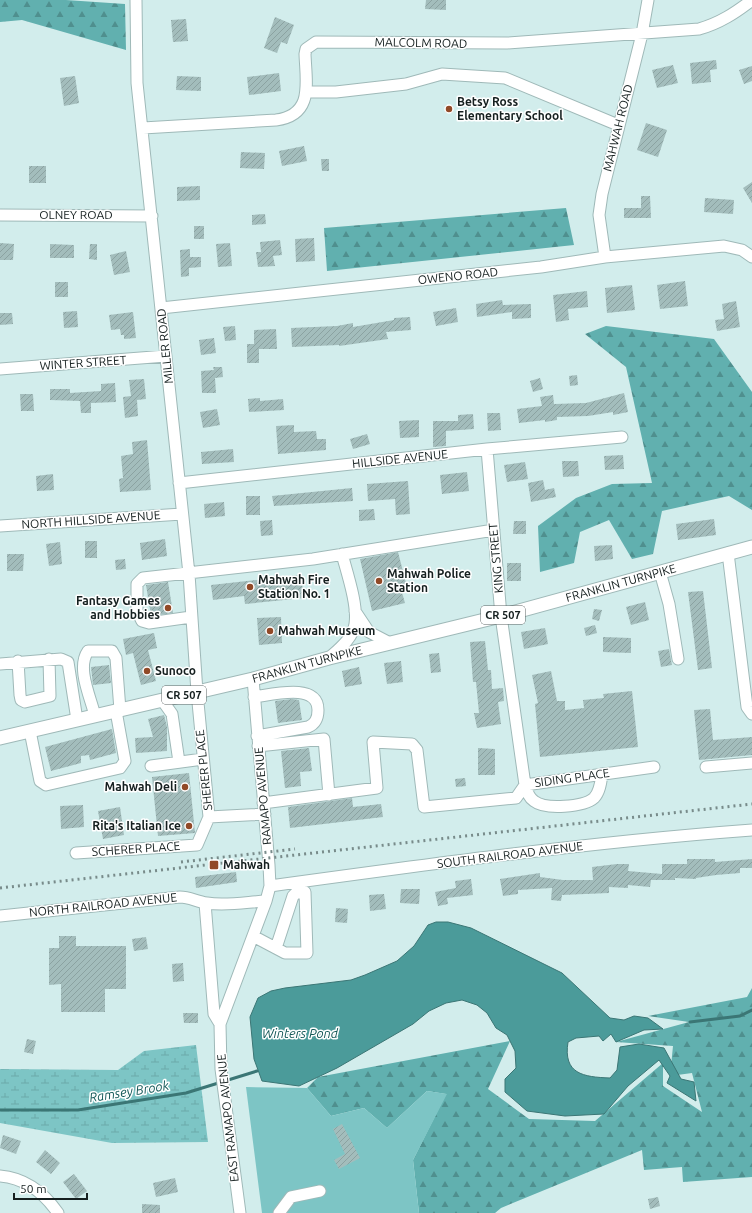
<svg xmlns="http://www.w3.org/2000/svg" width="752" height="1213" viewBox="0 0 752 1213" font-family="Ubuntu,sans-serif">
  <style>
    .forest { fill: url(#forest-firs) }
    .wetland { fill: url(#wetland-marsh) }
    .green { fill: #7dc5c5 }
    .water { fill: #4b9b9a; stroke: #3b7675 }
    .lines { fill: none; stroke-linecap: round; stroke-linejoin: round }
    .stream { stroke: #3b7675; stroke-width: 3 }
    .building { fill: url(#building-hatch) }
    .minor-casing { stroke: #9fb9b8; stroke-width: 13 }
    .major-casing { stroke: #9fb9b8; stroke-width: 15 }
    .minor { stroke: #fff; stroke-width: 11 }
    .major { stroke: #fff; stroke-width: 13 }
    .rail { stroke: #788b8a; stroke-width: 3; stroke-dasharray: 2 4; stroke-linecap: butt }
    .poi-dot { fill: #914927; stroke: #fff; stroke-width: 1.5 }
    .labels { text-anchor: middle; stroke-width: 3; stroke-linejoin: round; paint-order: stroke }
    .shield { fill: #fff; stroke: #5b6262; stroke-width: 1 }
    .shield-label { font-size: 11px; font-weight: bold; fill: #151f1f }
    .street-label { font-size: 12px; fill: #151f1f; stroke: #fff }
    .poi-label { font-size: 12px; font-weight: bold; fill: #151f1f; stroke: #fff; text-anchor: start }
    .water-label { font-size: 13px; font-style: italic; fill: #135857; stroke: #fff }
  </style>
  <defs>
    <pattern id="forest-firs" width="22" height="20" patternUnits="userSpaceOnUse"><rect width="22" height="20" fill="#61b0af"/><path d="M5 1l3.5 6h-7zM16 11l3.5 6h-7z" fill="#4f8f8e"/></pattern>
    <pattern id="wetland-marsh" width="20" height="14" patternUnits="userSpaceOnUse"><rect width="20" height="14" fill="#7dc5c5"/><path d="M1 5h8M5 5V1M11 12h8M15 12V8" fill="none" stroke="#6ba9a9"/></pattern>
    <pattern id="building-hatch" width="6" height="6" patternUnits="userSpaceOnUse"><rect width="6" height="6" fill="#a3bdbc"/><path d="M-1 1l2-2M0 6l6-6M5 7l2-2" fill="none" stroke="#8ba2a1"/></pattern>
  </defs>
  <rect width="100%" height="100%" fill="#d2edec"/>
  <path class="forest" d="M0,0H66L125,4L126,50L22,20L0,22Z
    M566,208L574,245L327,271L324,228Z
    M606,326L714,339L752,392V510L729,496L662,511L653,554L632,559L609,520L580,532L574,563L540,572L538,526L576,498L612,484L652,483L626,367L585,334Z
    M752,988V1177L683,1182L682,1167L644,1170L642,1150L501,1208L495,1213H419L413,1160L446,1094L427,1091L387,1128L364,1108L331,1116L307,1088L318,1077L510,1041L488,1089L529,1119L595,1121L663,1063V1086L702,1112L692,1073L670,1076L673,1046L616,1042L689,1022L648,1016L747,997Z"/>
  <path class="wetland" d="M196,1045L208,1142L112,1143L0,1123V1069L118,1070L144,1051Z"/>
  <path class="green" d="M246,1087L307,1088L331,1116L364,1108L387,1128L427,1091L447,1094L413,1160L419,1213H262Z"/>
  <path class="water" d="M436,922H448L471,928L562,973L610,1018L624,1020L634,1016L648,1018L663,1029L644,1030L616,1042L611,1034L603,1041L599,1036L576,1038L568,1042C563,1074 583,1077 610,1078L617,1070L620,1047L639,1044L664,1048L681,1079L694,1082L696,1101L667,1083L670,1076L659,1060L628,1086L604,1114L565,1116L527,1111L505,1092V1079L516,1068L515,1051L507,1035L496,1028L487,1013L477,1005L462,1000L446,1003L429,1011L413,1024L337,1068L299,1086L262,1081L254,1059L250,1017L258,998L271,991L285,988L351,980L365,975L397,961L414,946L428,925Z"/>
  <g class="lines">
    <path class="stream" d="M690,1022L740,1016L752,1010
      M0,1110H78L135,1101L186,1093L257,1071"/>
  </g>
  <path class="building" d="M426,0H446V10L425,9Z
    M275,17L294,25L287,44L281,42L277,53L264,48Z
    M186,19L188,41L173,42L171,20Z
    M716,60L717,69L710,70L711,82L692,84L690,63Z
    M673,65L678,83L657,88L652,70Z
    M752,66V81L744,84L739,70Z
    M279,73L281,91L249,95L247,77Z
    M75,76L79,103L64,106L60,78Z
    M177,76L201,77V91L176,90Z
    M646,123L667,130L658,157L637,150Z
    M304,146L307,161L282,166L279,151Z
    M241,152L265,153L264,169L240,168Z
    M321,159H329V171H322Z
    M29,166H46V183H29Z
    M752,182V203L743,188Z
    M200,186V200L177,201V187Z
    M641,196H650L651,218H624V208H641Z
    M705,198L734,200L733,214L704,212Z
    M265,214L266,224L252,225V215Z
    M194,226H204V239H194Z
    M314,238L315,261L296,262L295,239Z
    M280,240L282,255L273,256L275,266L258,267L256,252H261L260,242Z
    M0,243L14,244L13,260H0Z
    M230,243L232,266L218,267L216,244Z
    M50,244L74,245V258H50Z
    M90,244H97V260L89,259Z
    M190,249V257H201V267L189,268V276L181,277L180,250Z
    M126,251L130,272L114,275L110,255Z
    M685,281L688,306L660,309L657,285Z
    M55,282H68V297H55Z
    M632,285L635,310L607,313L605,288Z
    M587,291L588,307L568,309L569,320L556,322L553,295Z
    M502,300L503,305L531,304V318L512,319V312L477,317L476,304Z
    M736,301L740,327L717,331L715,320L724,319L722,304Z
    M456,308L458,322L436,326L433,312Z
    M77,311L78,327L64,328L63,312Z
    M133,312L136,338L124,339V335H121L120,329L111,330L109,315Z
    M0,313H12L13,324L0,325Z
    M410,317L411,330L386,332L388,339L339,346V345L292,347L291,328L337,326L353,323V327L394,320V318Z
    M235,326L236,340L225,341L223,327Z
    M276,329L277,349H259V363H247V344H254V330Z
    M214,338L216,353L201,355L199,340Z
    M213,367H222L223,377L215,378L216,393H202L201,371L214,370Z
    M577,375L578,385L570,386L569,376Z
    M540,378L543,389L533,392L530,381Z
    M144,379L146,399L137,400L138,416L125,418L123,397L131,396L129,380Z
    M115,383L116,402L91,403V413H81L80,401L50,400V389H70V393L101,391V384Z
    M624,393L628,412L613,415V412L588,416L557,417V420L545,422V420L519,423L517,409L542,406L540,397L553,395L554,404L586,403Z
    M20,394H33L34,411H21Z
    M260,398V401L283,399L284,410L249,412L248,399Z
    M217,409L220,425L203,428L200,412Z
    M487,413H500L501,430L488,431Z
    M473,414L474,429L446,431V446L433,447V421H458V415Z
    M419,420V437L400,438L399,421Z
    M294,425V432L316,431L317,439H326V450L278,454L276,426Z
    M367,434L370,444L353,449L350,439Z
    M147,440L151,490L120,492L119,479L123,478L121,456L133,454L132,442Z
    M233,449L234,462L202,464L201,452Z
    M623,455L624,469L605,470L604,456Z
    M562,461H578L579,476L563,477Z
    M525,462L528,479L507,482L504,465Z
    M467,472L469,491L442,494L440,475Z
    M53,474L54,490L37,491L36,476Z
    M543,480L545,490L554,488L556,497L531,502L528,483Z
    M408,481L410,514L396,515L395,499L368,501L367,484Z
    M352,488L353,501L274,506L272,496Z
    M246,496H260V515H246Z
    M224,502L225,516L205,518L204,504Z
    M374,509L375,520L359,521V510Z
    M714,519L716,535L678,540L676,524Z
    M272,520L273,535L261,536L260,521Z
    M514,521H526V534H513Z
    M165,539L167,556L142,560L140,543Z
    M85,541H97V558H85Z
    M60,542L62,564L49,566L46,544Z
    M612,545L613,559L595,561L594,546Z
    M398,552L407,587L401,589L405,603L372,611L360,559Z
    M7,554H24L23,571H7Z
    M125,559L126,569L116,570L115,560Z
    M507,563H521V581H507Z
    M301,575L304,598L245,604L244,596L213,600L211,585Z
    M168,582L173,613L151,616L146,585Z
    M703,591L712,668L698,670L688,592Z
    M645,602L649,620L631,625L626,607Z
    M594,609L602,610L599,621L592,619Z
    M281,617L282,643L259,645L257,618Z
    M595,625L597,633L586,636L584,628Z
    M545,628L548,644L524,649L521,632Z
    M154,633L157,648L148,650L156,681L141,685L133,653L126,655L123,639Z
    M603,637L631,638V653L603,652Z
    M485,641L488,670H491L492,689L503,688L504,701L498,702L501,724L477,728L474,713H479L476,682H473L470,642Z
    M669,649L672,665L661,667L658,651Z
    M439,653L441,672L431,673L429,654Z
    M401,661L403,682L387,684L384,663Z
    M109,665L111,683L93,685L91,667Z
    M359,667L362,684L345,687L342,671Z
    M551,671L557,701H565V710L584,708L583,700L604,698L603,694L632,691L638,747L540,757L535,704L538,703L532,675Z
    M292,699L299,700L302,720L278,723L275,701Z
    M710,709L713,740L752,737V755L699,760L694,710Z
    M164,715L167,727V751L136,753L135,738L153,737L148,719Z
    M112,729L116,753L90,760L89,755L81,756V763L51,771L45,747Z
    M309,748L312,771L300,772L301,786L285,788L281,751Z
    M478,748L495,749V775H478Z
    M189,773L195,833L158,836L152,777Z
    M465,778L466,786L456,787L455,779Z
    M352,798L353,807L381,804L383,817L290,828L288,807Z
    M83,805L84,827L61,829L60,806Z
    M120,807L124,835L103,839L98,811Z
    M687,859H715V862L752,859V868H740V873L716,875L696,878V879L675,878V880H651L650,887L628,885V888L609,887V893L562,895L561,901L551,900L552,888L518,890V894L503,896L500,879L540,873V877L563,880H593L592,867L617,864H629L628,871L662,874V864H687Z
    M236,872L237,882L196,888L195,877Z
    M471,879L473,895L447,898L448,904L438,906L435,892L456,888L455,881Z
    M401,889H420L419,904L400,903Z
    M384,894L386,909L370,911L369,895Z
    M336,908L348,909L347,923L335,922Z
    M59,936H76V946H126V989H105V1012H61V984L49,985V948H59Z
    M146,937L148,949L134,951L132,939Z
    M183,963L184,981L173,982L172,964Z
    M183,1013H198V1023H184Z
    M27,1039L36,1041L33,1054L24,1052Z
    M342,1124L360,1158L339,1169L334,1160L345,1154L333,1129Z
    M3,1135L21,1141L16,1154L0,1148Z
    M45,1150L60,1163L51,1174L36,1162Z
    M74,1174L87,1191L76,1199L63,1182Z
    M175,1178L178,1192L156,1197L153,1183Z
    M658,1197L660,1206L650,1209L648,1199Z
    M142,1204L160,1205V1213H142Z"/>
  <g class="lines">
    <g class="minor-casing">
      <path id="minor" d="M307,92H336L406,84L442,74L505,78L618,125
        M143,128L276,120C314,115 306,83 305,54L306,49L316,42L507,43L699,29C720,23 735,13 752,0
        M0,215L152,216
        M605,257L599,215L602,194L642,34L648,0
        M161,308L541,267L605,257L724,246L742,250L752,257
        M0,369L166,356
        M487,449L501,616L525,785C527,791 528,797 534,801C545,810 584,807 594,798C600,792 601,781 602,774
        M179,483L487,449L622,437
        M0,526L182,514
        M728,553L747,707L752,714
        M660,572L669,604L678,659
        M355,611L369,632L390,643
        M191,617L149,623L142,621L137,611V584L143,578L313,559L494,530
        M329,658C339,649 353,638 355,624C358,605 347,573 342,554
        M18,661L20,695L21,700L25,702L50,696L49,659
        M0,664L61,659L68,662L77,720
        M254,697C271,695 318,682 318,710C318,719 315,724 308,727L257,736
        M162,700L172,714L179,762
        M95,716C91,698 76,668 88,651H112L116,658L120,710
        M30,731L40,781L46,785L120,768L125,761L116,711
        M258,746L324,739L329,795
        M151,766L203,759
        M706,767L752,763
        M263,803L377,788L373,742L412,744L417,750L424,807L516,798L525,785L654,767
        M209,817L265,814
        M76,853L197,845L209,817L197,692L189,574L137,83L136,0
        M270,886C430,864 590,842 752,830
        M205,903L214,1014L220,1024
        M0,916L180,897C190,897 197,902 207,903C226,906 247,902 266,901
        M253,936L285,953H307L305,892L296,893L293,896L276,948
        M0,1176C25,1178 44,1193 58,1213
        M240,1213L221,1069L220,1024L266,901L270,886L269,865L253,679
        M279,1213L291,1197L320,1191"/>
    </g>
    <g class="major-casing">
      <g id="major">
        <path id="s1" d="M0,738L253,679L329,658L501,616L752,547"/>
      </g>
    </g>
    <use href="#minor" class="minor"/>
    <use href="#major" class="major"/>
    <path class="rail" d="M181,862L295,849
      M0,888L752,804"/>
  </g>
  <g class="poi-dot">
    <circle cx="449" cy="109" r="4"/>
    <circle cx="379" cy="581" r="4"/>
    <circle cx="250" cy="587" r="4"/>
    <circle cx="168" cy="608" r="4"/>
    <circle cx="270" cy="631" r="4"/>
    <circle cx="147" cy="671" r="4"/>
    <circle cx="185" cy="787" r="4"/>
    <circle cx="189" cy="826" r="4"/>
    <rect x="209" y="860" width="10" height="10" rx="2"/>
  </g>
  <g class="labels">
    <g class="shield">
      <rect x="481" y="606" width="44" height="18" rx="3"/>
      <rect x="162" y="686" width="44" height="18" rx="3"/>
    </g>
    <g class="shield-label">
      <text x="503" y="619">CR 507</text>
      <text x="184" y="699">CR 507</text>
    </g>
    <g class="street-label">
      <text transform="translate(421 43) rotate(1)" y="4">MALCOLM ROAD</text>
      <text transform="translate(618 128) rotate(-76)" y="4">MAHWAH ROAD</text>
      <text x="76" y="219">OLNEY ROAD</text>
      <text transform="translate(458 276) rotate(-6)" y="4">OWENO ROAD</text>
      <text transform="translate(165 346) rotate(-96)" y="4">MILLER ROAD</text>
      <text transform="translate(83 363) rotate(-4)" y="4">WINTER STREET</text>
      <text transform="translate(400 459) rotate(-6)" y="4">HILLSIDE AVENUE</text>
      <text transform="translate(91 520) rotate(-4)" y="4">NORTH HILLSIDE AVENUE</text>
      <text transform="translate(496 558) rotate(-95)" y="4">KING STREET</text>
      <text dy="4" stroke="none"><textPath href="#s1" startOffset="640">FRANKLIN TURNPIKE</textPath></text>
      <text dy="4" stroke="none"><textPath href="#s1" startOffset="316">FRANKLIN TURNPIKE</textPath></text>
      <text transform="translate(204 770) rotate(-96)" y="4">SHERER PLACE</text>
      <text transform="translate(572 778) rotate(-8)" y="4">SIDING PLACE</text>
      <text transform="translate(263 796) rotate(-95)" y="4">RAMAPO AVENUE</text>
      <text transform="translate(136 849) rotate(-4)" y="4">SCHERER PLACE</text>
      <text transform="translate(510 855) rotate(-7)" y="4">SOUTH RAILROAD AVENUE</text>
      <text transform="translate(103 905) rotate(-6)" y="4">NORTH RAILROAD AVENUE</text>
      <text transform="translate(228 1118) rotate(-96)" y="4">EAST RAMAPO AVENUE</text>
    </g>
    <g class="poi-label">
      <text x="457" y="106">Betsy Ross<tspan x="457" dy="14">Elementary School</tspan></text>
      <text x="387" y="578">Mahwah Police<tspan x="387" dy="14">Station</tspan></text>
      <text x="258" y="584">Mahwah Fire<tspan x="258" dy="14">Station No. 1</tspan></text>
      <text x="160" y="605" text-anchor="end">Fantasy Games<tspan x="160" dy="14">and Hobbies</tspan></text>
      <text x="278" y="635">Mahwah Museum</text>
      <text x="155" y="675">Sunoco</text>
      <text x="177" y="791" text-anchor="end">Mahwah Deli</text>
      <text x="181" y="830" text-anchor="end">Rita's Italian Ice</text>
      <text x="223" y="869">Mahwah</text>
    </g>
    <g class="water-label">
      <text x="300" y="1038">Winters Pond</text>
      <text transform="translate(129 1091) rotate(-9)" y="5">Ramsey Brook</text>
    </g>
  </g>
  <path d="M14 1193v6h73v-6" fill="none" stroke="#151f1f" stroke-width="2"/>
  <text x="20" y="1193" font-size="12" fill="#151f1f" stroke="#ffffff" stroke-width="3" paint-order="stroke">50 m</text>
</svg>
